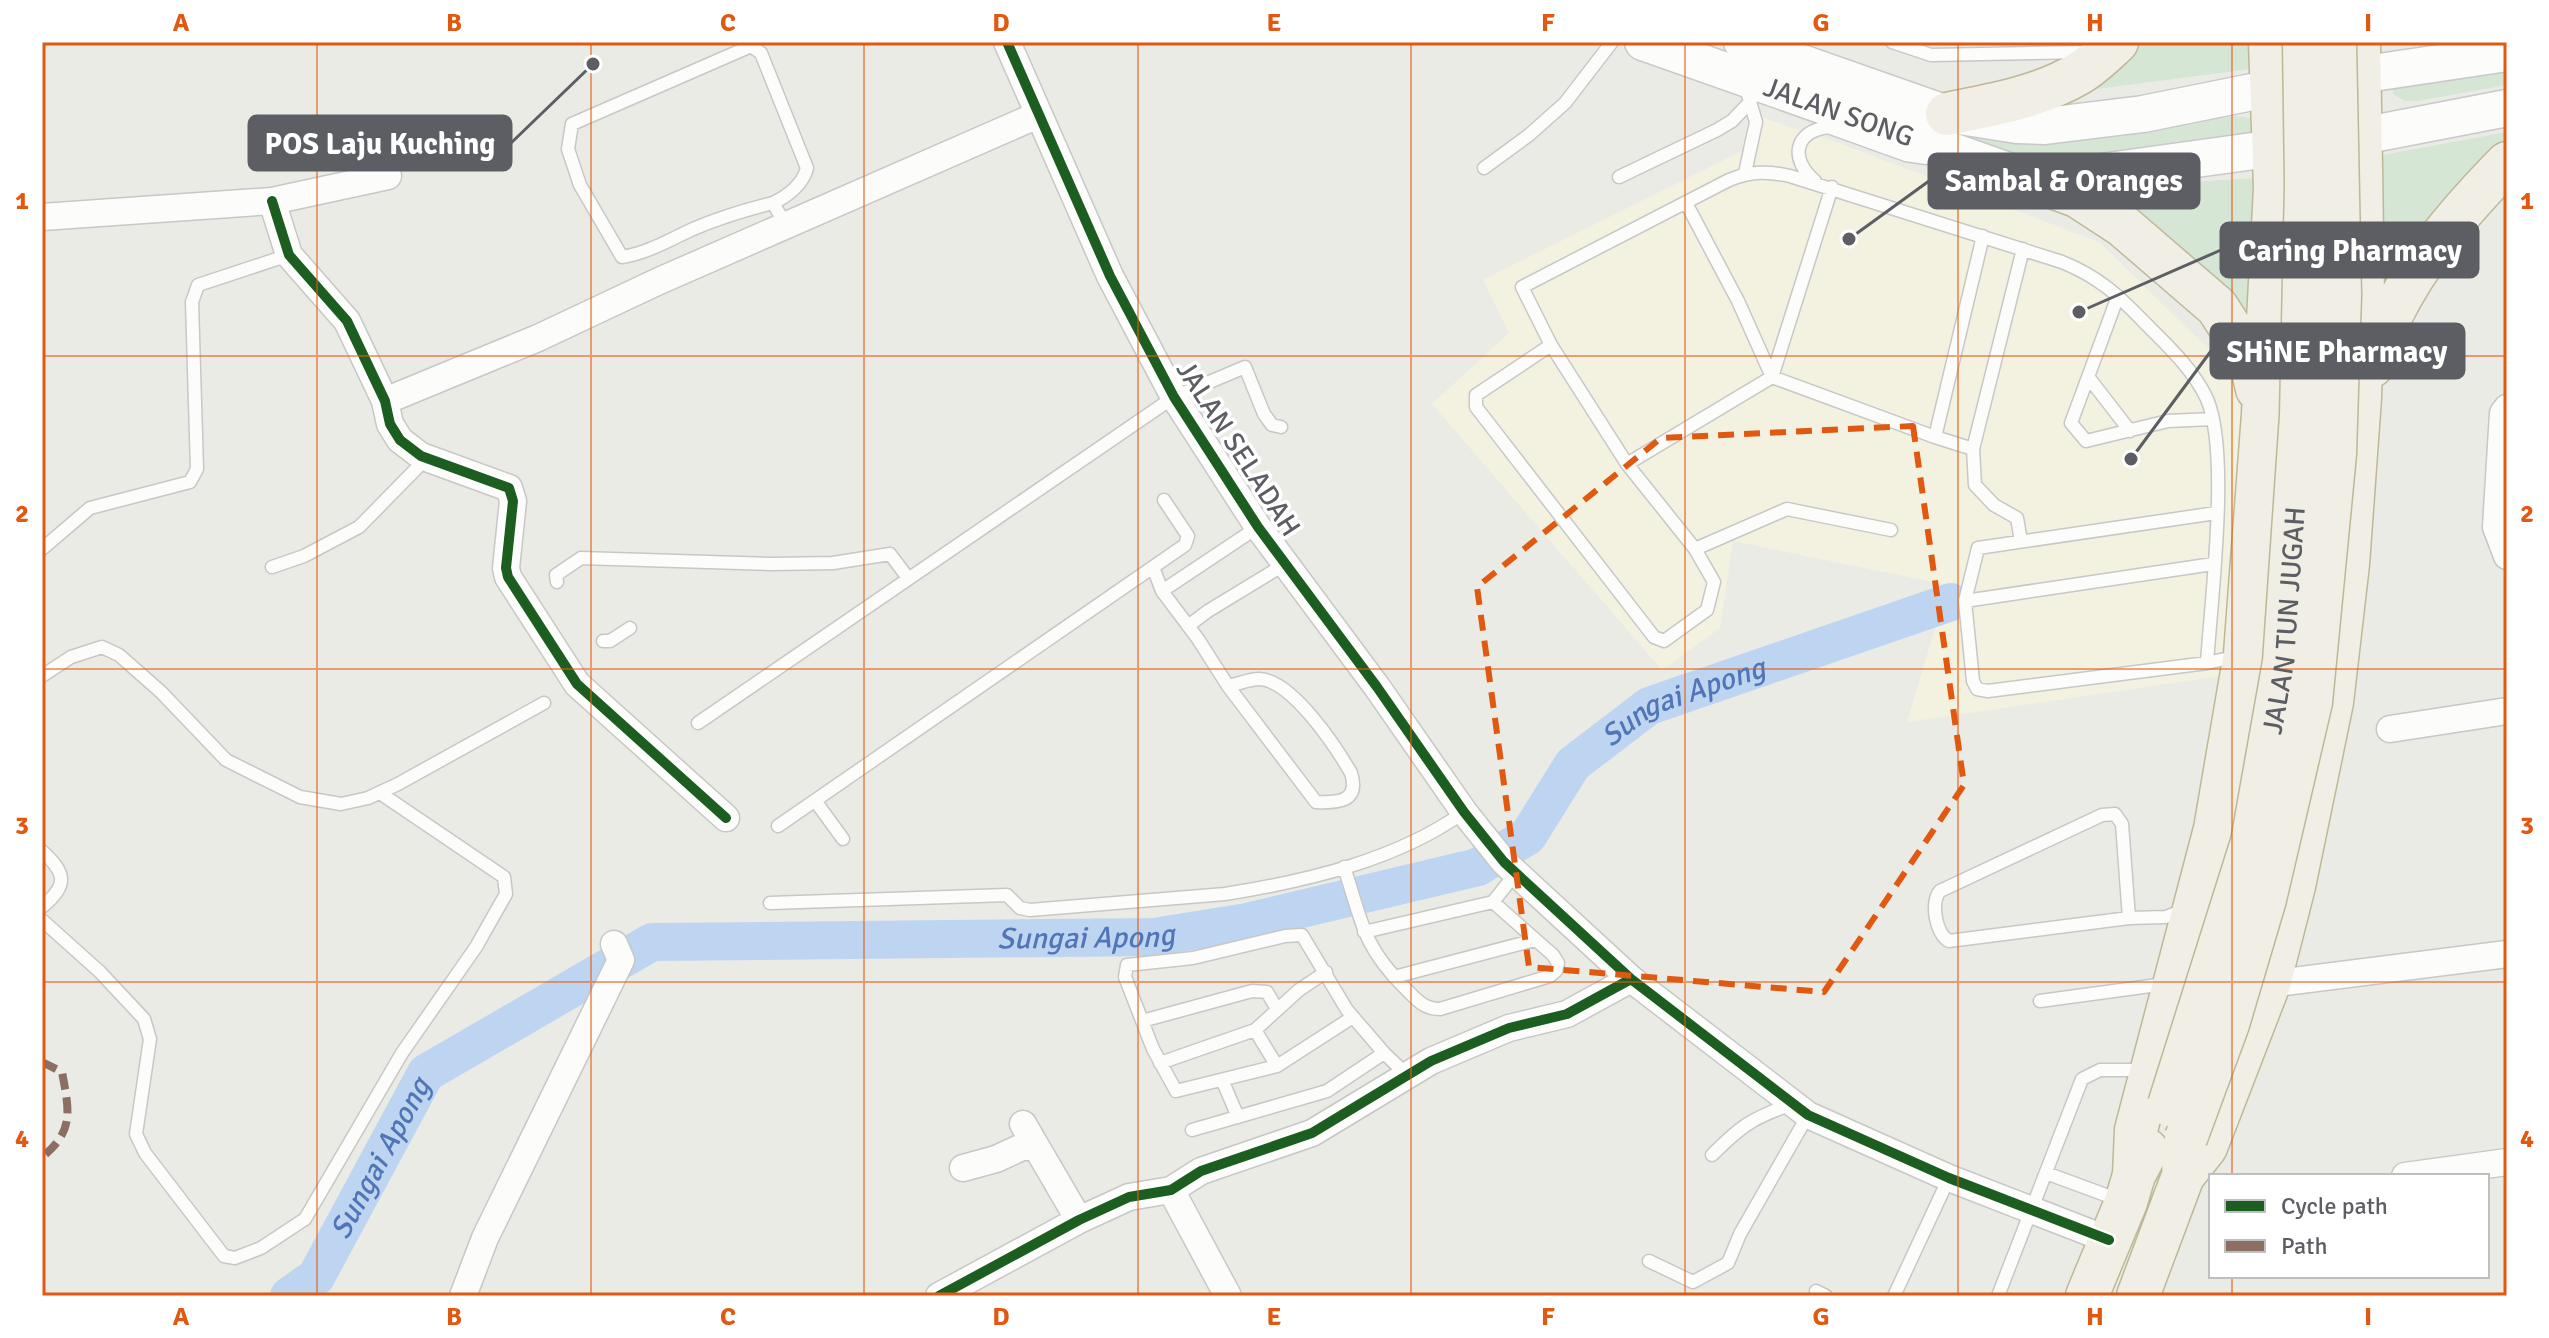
<svg xmlns="http://www.w3.org/2000/svg" width="2549" height="1338" viewBox="0 0 2549 1338" font-family="Signika,sans-serif">
  <style>
    .commercial { fill: #f3f2e0 }
    .green { fill: #d5e6d5 }
    .lines { fill: none; stroke-linecap: round; stroke-linejoin: round }
    .river { stroke: #bed5f1; stroke-width: 38 }
    .service-casing { stroke: #c7c7c7; stroke-width: 15 }
    .minor-casing { stroke: #c7c7c7; stroke-width: 29 }
    .secondary-casing { stroke: #c8c9c8; stroke-width: 39 }
    .trunk-casing { stroke: #beb897; stroke-width: 45 }
    .service { stroke: #fcfcfb; stroke-width: 12 }
    .minor { stroke: #fcfcfb; stroke-width: 26 }
    .secondary { stroke: #fcfcfb; stroke-width: 36 }
    .trunk { stroke: #f0eee5; stroke-width: 42 }
    .trunk-bridge-casing { stroke: #beb897; stroke-width: 45; stroke-linecap: butt }
    .trunk-bridge { stroke: #f0eee5; stroke-width: 42 }
    .quiet { stroke: #8d6e63; stroke-width: 8; stroke-dasharray: 16 8; stroke-linecap: butt }
    .cycleway-casing { stroke: #fff; stroke-width: 15 }
    .cycleway { stroke: #1b5e20; stroke-width: 10 }
    .marked { fill: none; stroke: #e15910; stroke-width: 6; stroke-dasharray: 16 10; stroke-linejoin: round }
    .grid { fill: none; stroke: #e15910; stroke-width: 2; stroke-opacity: 0.55 }
    .labels { text-anchor: middle; stroke-width: 7; stroke-linejoin: round; paint-order: stroke }
    .street-label { font-size: 28px; fill: #5c5e63; stroke: #fff }
    .water-label { font-size: 30px; font-style: italic; fill: #5175b7; stroke: #fff }
    .leader { fill: none; stroke: #5c5e63; stroke-width: 3 }
    .callout-dot { fill: #5c5e63; stroke: #fff; stroke-width: 3 }
    .callout { fill: #5c5e63; stroke: #5c5e63; stroke-width: 3 }
    .callout-label { font-size: 30px; text-anchor: middle; font-weight: bold; fill: #fff }
    .neatline { fill: none; stroke: #e15910; stroke-width: 3 }
    .grid-label { font-size: 26px; text-anchor: middle; font-weight: bold; fill: #e15910 }
  </style>
  <rect width="100%" height="100%" fill="#ebebe6"/>
  <path class="commercial" d="M1749,113L1836,142L2099,242L2231,371L2253,467L2228,675L1907,722L1948,585L1733,541L1720,628L1662,670L1432,404L1509,333L1483,280L1742,151Z"/>
  <path class="green" d="M2136,42H2252L2251,69L2089,90Z
    M2507,67V85L2418,101H2405L2393,94L2394,83Z
    M2234,116L2250,118L2258,126L2252,139L2033,166L1912,123L2010,142Z
    M2507,132V136L2480,164L2379,309L2377,156Z
    M2256,178L2260,329L2094,188Z"/>
  <g class="lines">
    <path class="river" id="s1" d="M289,1296L316,1277L426,1073L652,942L1154,937L1247,922L1478,867L1528,836L1573,764L1649,706L1951,602"/>
    <g class="service-casing">
      <path id="service" d="M1892,42L1931,55L2087,52
        M1484,168L1529,135L1565,103L1612,42
        M1745,173L1756,122L1748,95
        M1619,177L1717,130L1732,121L1751,101
        M1815,181C1790,160 1793,132 1828,127L1906,155L1926,158
        M773,203C788,196 803,184 807,168L761,53L751,46L572,124L568,149L580,185L622,257C648,253 669,240 693,229C719,218 745,210 773,203L787,227
        M1686,203L1738,301L1772,377L1832,187
        M2118,296L2071,423L2086,441L2168,421L2213,419
        M1551,345L1476,395V407L1654,637L1664,641L1707,610L1714,582L1695,549
        M2089,378L2130,431
        M1935,437L1973,449
        M1627,464L1551,345L1522,287L1729,180C1751,171 1767,171 1790,176L2062,262C2099,277 2118,295 2145,323C2168,346 2193,369 2207,399C2230,453 2211,600 2207,663
        M2216,513L1978,548L1965,601L1973,681L1977,689L1988,691L2207,663L2238,656
        M1891,530L1787,509L1695,549L1627,464L1772,377L1935,437L1983,236
        M2021,541L2017,518L1994,505L1975,485L1973,449L2023,249
        M42,549L90,508L190,482L197,469L192,302L198,285L289,255
        M272,567L304,556L359,527L417,468L421,456
        M1153,567L1162,591L1198,639L1228,686L1316,802C1338,803 1360,802 1351,773C1336,747 1292,680 1259,679C1250,679 1238,684 1228,686
        M557,582L556,575L581,558L773,564L833,563L890,554L908,578
        M1162,591L1258,527
        M1965,601L2213,564
        M1188,626L1208,611L1285,564
        M603,641H610L630,628
        M42,676L71,657L102,647L119,655L161,692L226,760L300,797L341,804L368,798L398,784L544,703
        M698,723L1174,397L1245,367L1264,414L1272,425L1281,427
        M816,802L843,839
        M778,826L1185,545L1188,536L1164,500
        M42,851C67,874 68,885 42,907
        M1344,867C1362,921 1362,945 1404,987C1415,998 1423,1009 1440,1009L1550,976L1556,971L1558,963L1553,955L1493,902
        M770,903L1007,895L1020,908L1030,910L1225,894C1307,881 1397,860 1464,812
        M2129,918L2122,824L2115,814L2102,815L1940,891C1930,902 1936,935 1949,941L2129,918L2166,917L2186,909
        M42,920L100,972L144,1019L150,1039L136,1134L145,1153L224,1256L235,1258L261,1248L305,1219L402,1053L476,947L506,894L504,877L380,793
        M1364,932L1493,902L1516,873
        M1394,977L1535,940
        M2040,1001L2165,984
        M1353,1017L1277,1066L1176,1091L1153,1049L1125,977L1127,965L1193,958L1285,936L1302,935L1347,1010L1384,1053L1406,1074
        M1142,1021L1252,991L1267,992L1277,1009
        M1255,1030L1277,1066
        M1160,1063L1255,1030L1299,990L1326,972
        M1223,1082L1238,1117
        M1192,1130L1327,1091L1384,1053
        M1712,1155C1741,1126 1752,1118 1792,1104
        M2046,1173L2122,1201
        M1649,1261L1693,1282L1728,1263L1740,1234L1808,1115
        M1816,1291L1826,1296
        M1894,1296L1949,1178
        M1998,1296L2082,1079L2100,1070H2144"/>
    </g>
    <g class="minor-casing">
      <path id="minor" d="M1007,42L1110,276L1174,397L1258,527L1377,687L1464,812L1504,862L1631,979L1808,1115L1949,1178L2109,1240
        M272,201L289,255L347,321L385,401L390,424L400,440L421,456L509,488L513,501L506,568L508,577L577,684L726,818
        M42,217L272,201L388,176
        M385,401L538,338L659,281L1038,115
        M2507,408L2503,413L2496,527L2507,556
        M2390,729L2507,711
        M2269,984L2507,954
        M1023,1124L1079,1220
        M963,1168L996,1159L1022,1147H1035
        M2405,1176L2507,1162
        M1171,1190L1228,1296
        M463,1296L485,1238L621,960L614,944
        M939,1296L1079,1220L1129,1197L1171,1190L1201,1171L1312,1133L1431,1061L1509,1028L1567,1014L1631,979"/>
    </g>
    <g class="secondary-casing">
      <g id="secondary">
        <path id="s2" d="M1643,42L1977,160L2025,177L2043,180L2362,136L2507,108"/>
        <path d="M1742,42L1947,114L2017,125L2045,126L2143,114L2272,88L2507,53"/>
      </g>
    </g>
    <g class="trunk-casing">
      <path id="trunk" d="M1947,114C1991,105 2039,97 2078,74C2092,66 2105,53 2117,42
        M2025,177L2077,196L2123,226L2217,307L2250,358L2257,389
        M2372,366C2378,349 2384,330 2392,314C2421,256 2462,209 2507,163
        M2134,1175L2136,1130L2215,829L2245,654L2263,414L2275,188L2270,42
        M2183,1176L2206,1147L2269,984L2294,886L2332,702L2348,564L2360,398L2363,295L2359,42
        M2087,1296L2126,1202L2134,1175L2147,1150
        M2138,1296L2183,1176L2185,1148"/>
    </g>
    <use href="#service" class="service"/>
    <use href="#minor" class="minor"/>
    <use href="#secondary" class="secondary"/>
    <use href="#trunk" class="trunk"/>
    <g class="trunk-bridge-casing">
      <g id="trunk-bridge">
        <path id="s3" d="M2169,1105L2252,842L2284,662L2301,416L2306,184L2304,42"/>
        <path d="M2186,1138L2228,1024L2265,899L2311,702L2335,454L2340,295L2335,42"/>
      </g>
    </g>
    <use href="#trunk-bridge" class="trunk-bridge"/>
    <path class="quiet" d="M42,1062L62,1072C69,1110 75,1131 42,1157"/>
    <g class="cycleway-casing">
      <path id="cycleway" d="M1007,42L1110,276L1174,397L1258,527L1377,687L1464,812L1504,862L1631,979L1808,1115L1949,1178L2109,1240
        M272,201L289,255L347,321L385,401L390,424L400,440L421,456L509,488L513,501L506,568L508,577L577,684L726,818
        M939,1296L1079,1220L1129,1197L1171,1190L1201,1171L1312,1133L1431,1061L1509,1028L1567,1014L1631,979"/>
    </g>
    <use href="#cycleway" class="cycleway"/>
  </g>
  <path class="marked" d="M1913,426L1964,785L1824,992L1529,967L1477,587L1661,438Z"/>
  <path class="grid" d="M317,42V1296M591,42V1296M864,42V1296M1138,42V1296M1411,42V1296M1685,42V1296M1958,42V1296M2232,42V1176M42,356H2507M42,669H2507M42,982H2507M2232,1276V1296"/>
  <g class="labels">
    <g class="street-label">
      <text dy="10" stroke="none"><textPath href="#s2" startOffset="208">JALAN SONG</textPath></text>
      <text transform="translate(1239 448) rotate(57)" y="10">JALAN SELADAH</text>
      <text dy="10" stroke="none"><textPath href="#s3" startOffset="500">JALAN TUN JUGAH</textPath></text>
    </g>
    <g class="water-label">
      <text dy="10" stroke="none"><textPath href="#s1" startOffset="1632">Sungai Apong</textPath></text>
      <text dy="10" stroke="none"><textPath href="#s1" startOffset="960">Sungai Apong</textPath></text>
      <text dy="10" stroke="none"><textPath href="#s1" startOffset="168">Sungai Apong</textPath></text>
    </g>
  </g>
  <path class="leader" d="M593 64L511 143M1849 239L1929 181M2079 312L2221 250M2131 459L2211 351"/>
  <g class="callout-dot">
    <circle cx="593" cy="64" r="8"/>
    <circle cx="1849" cy="239" r="8"/>
    <circle cx="2079" cy="312" r="8"/>
    <circle cx="2131" cy="459" r="8"/>
  </g>
  <g class="callout">
    <rect x="249" y="116" width="262" height="54" rx="8"/>
    <rect x="1929" y="154" width="270" height="54" rx="8"/>
    <rect x="2221" y="223" width="257" height="54" rx="8"/>
    <rect x="2211" y="324" width="253" height="54" rx="8"/>
  </g>
  <g class="callout-label">
    <text x="380" y="154">POS Laju Kuching</text>
    <text x="2064" y="191">Sambal &amp; Oranges</text>
    <text x="2350" y="261">Caring Pharmacy</text>
    <text x="2337" y="362">SHiNE Pharmacy</text>
  </g>
  <rect width="2549" height="1338" fill="none" stroke="#ffffff" stroke-width="88"/>
  <rect x="2209" y="1174" width="280" height="104" fill="#ffffff" stroke="#bebfc1" stroke-width="2"/>
  <rect x="2225" y="1200" width="40" height="12" fill="#1b5e20" stroke="#bebfc1" stroke-width="2"/>
  <text x="2281" y="1214" font-size="24" fill="#5c5e63">Cycle path</text>
  <rect x="2225" y="1240" width="40" height="12" fill="#8d6e63" stroke="#bebfc1" stroke-width="2"/>
  <text x="2281" y="1254" font-size="24" fill="#5c5e63">Path</text>
  <rect x="44" y="44" width="2461" height="1250" class="neatline"/>
  <g class="grid-label">
    <text x="181" y="31">A</text>
    <text x="454" y="31">B</text>
    <text x="728" y="31">C</text>
    <text x="1001" y="31">D</text>
    <text x="1274" y="31">E</text>
    <text x="1548" y="31">F</text>
    <text x="1821" y="31">G</text>
    <text x="2095" y="31">H</text>
    <text x="2368" y="31">I</text>
    <text x="22" y="209">1</text>
    <text x="2527" y="209">1</text>
    <text x="22" y="522">2</text>
    <text x="2527" y="522">2</text>
    <text x="22" y="834">3</text>
    <text x="2527" y="834">3</text>
    <text x="22" y="1147">4</text>
    <text x="2527" y="1147">4</text>
    <text x="181" y="1325">A</text>
    <text x="454" y="1325">B</text>
    <text x="728" y="1325">C</text>
    <text x="1001" y="1325">D</text>
    <text x="1274" y="1325">E</text>
    <text x="1548" y="1325">F</text>
    <text x="1821" y="1325">G</text>
    <text x="2095" y="1325">H</text>
    <text x="2368" y="1325">I</text>
  </g>
</svg>
